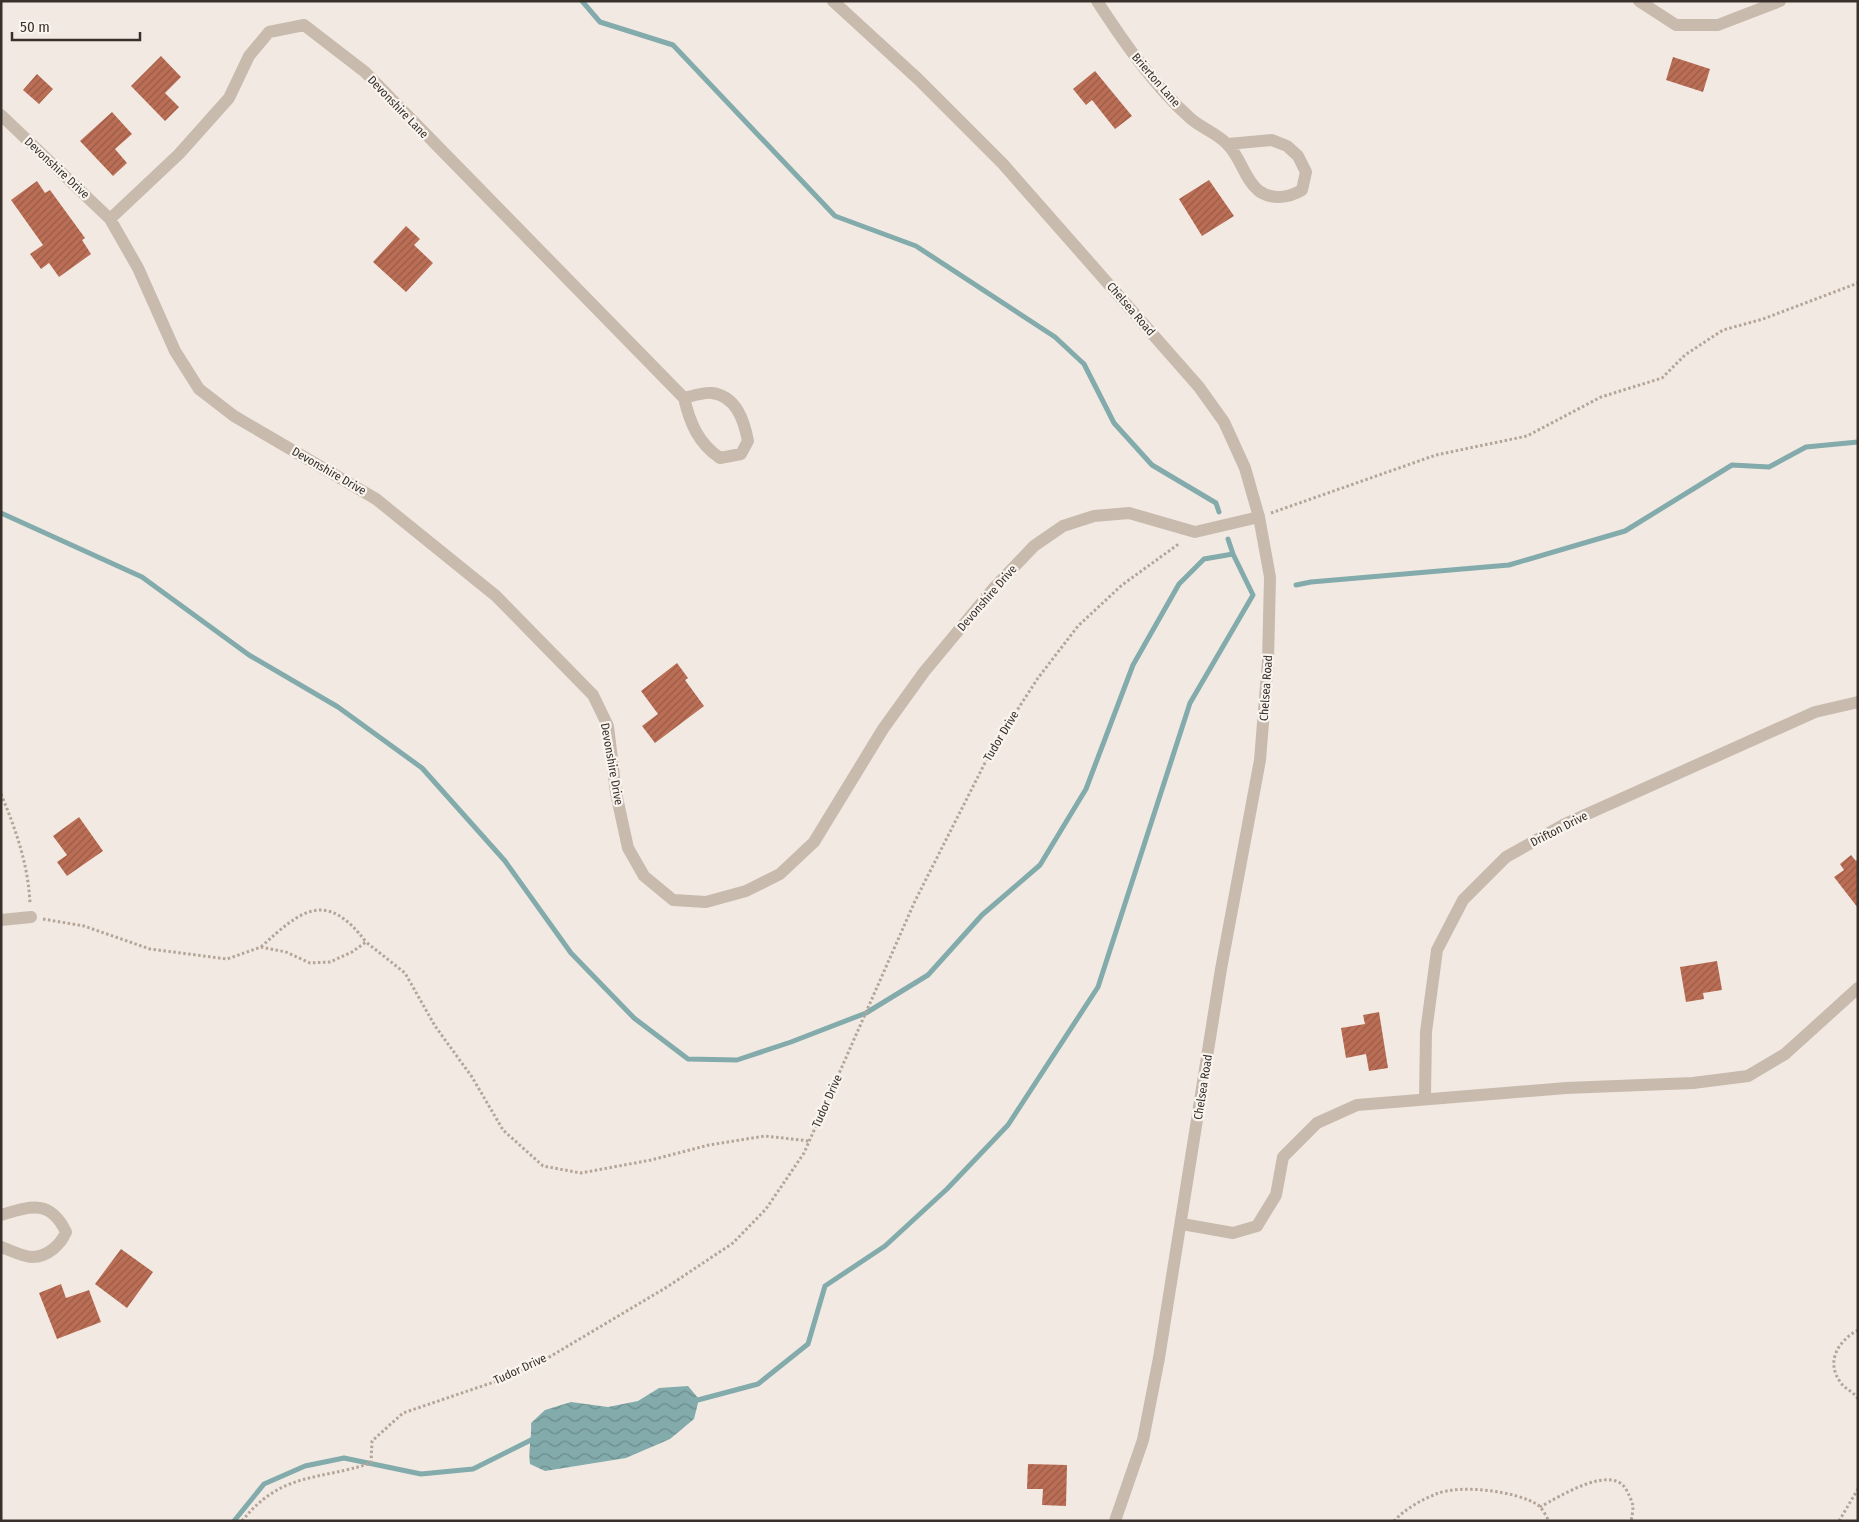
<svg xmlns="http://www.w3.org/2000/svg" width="1859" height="1522" viewBox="0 0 1859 1522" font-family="'Fira Sans Condensed',sans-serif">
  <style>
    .water { fill: url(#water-waves) }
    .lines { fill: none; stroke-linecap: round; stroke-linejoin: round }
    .stream { stroke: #83abac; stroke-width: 5 }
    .building { fill: url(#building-hatch) }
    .path { stroke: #b5a599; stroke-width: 3; stroke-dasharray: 2.5 2.5; stroke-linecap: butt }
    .minor { stroke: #c9baae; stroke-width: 12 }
    .tertiary { stroke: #c9baae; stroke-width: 12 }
    .labels { text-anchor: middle; stroke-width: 4.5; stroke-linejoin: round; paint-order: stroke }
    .street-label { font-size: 12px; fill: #39302c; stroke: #f9f4ee }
  </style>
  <defs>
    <pattern id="water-waves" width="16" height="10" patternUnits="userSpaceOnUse" patternTransform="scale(1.25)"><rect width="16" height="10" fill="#83abac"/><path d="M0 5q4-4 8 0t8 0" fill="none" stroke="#6c8c8c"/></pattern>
    <pattern id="building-hatch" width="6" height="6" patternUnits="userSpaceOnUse" patternTransform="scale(1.25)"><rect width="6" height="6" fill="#bb6e56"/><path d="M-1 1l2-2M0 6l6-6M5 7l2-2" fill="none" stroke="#995b47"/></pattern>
  </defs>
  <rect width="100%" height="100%" fill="#f2eae2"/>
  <path class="water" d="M688,1386L699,1399L694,1419L670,1439L626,1458L545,1471L530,1464C528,1450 532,1437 531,1423L545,1410L571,1402L608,1407L638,1401L659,1388Z"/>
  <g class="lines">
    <path class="stream" d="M582,1L600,22L673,45L835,216L916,246L1055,337L1084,364L1114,423L1152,465L1216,503L1219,512
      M1,513L142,577L249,655L338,707L422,768L505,861L571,953L634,1018L688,1059L737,1060L791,1042L866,1013L928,975L982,915L1040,865L1086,789L1133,665L1179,584L1204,559L1233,554L1253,595L1190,703L1098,987L1008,1125L947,1189L885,1246L825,1286L808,1344L758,1384L694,1401
      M1228,539L1233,554
      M1296,585L1311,582L1509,565L1625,531L1732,465L1769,467L1806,447L1858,442
      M234,1521L264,1484L305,1466L344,1458L421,1474L473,1469L537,1437"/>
  </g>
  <path class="building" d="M161,56L181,77L165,93L179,107L165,121L131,86Z
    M1673,57L1710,69L1703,92L1666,80Z
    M1095,71L1132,116L1115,129L1092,100L1086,105L1073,89Z
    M37,74L53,89L39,104L23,90Z
    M112,112L132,134L115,149L127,163L113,176L80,141Z
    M1209,180L1234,216L1202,236L1179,199Z
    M37,181L45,193L50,190L85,238L82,240L91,254L59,277L49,263L41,269L30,254L43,245L11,200Z
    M406,226L420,239L414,245L433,263L406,292L373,262Z
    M677,663L688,678L685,680L704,706L655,743L642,726L658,714L641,691Z
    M79,817L103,851L67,876L57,862L67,855L53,836Z
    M1851,855L1856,861L1858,859V908L1834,877L1844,870L1840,864Z
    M1717,961L1722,990L1703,993L1704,999L1686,1002L1680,967Z
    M1379,1012L1388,1068L1369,1071L1366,1054L1346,1058L1341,1028L1365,1024L1363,1015Z
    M121,1249L153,1272L127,1308L95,1284Z
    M61,1284L66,1298L89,1290L101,1322L57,1339L39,1293Z
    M1028,1464L1067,1465L1066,1506L1042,1505L1043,1489H1027Z"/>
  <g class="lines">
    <path class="path" d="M1271,513L1436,455L1527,436L1601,397L1662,378L1685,355L1723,330L1763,319L1858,283
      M1,794C16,830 28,864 30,903
      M43,919L84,926L150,949L227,959L261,947L286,952L310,963L330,962L352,952L366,942L405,973L435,1026L472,1077L503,1130L543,1166L581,1173L651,1160L709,1145L765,1136L809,1141
      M261,947C301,910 326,889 366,942
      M1858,1330C1838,1341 1825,1362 1841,1383C1845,1389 1854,1392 1858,1399
      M1540,1507C1559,1497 1613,1462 1627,1491C1634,1505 1634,1506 1631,1521
      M242,1521C282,1471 318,1481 371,1463L372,1441L403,1413L497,1381L546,1359L667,1287L733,1243L766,1209L804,1153L915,901L992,749L1038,678L1078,626L1122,585L1180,543
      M1394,1521C1405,1509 1421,1500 1436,1494C1460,1484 1517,1491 1538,1505C1543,1509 1546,1516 1549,1521
      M1839,1521L1858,1489"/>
    <path class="minor" d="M1097,1C1123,41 1154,86 1190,118C1201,128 1217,133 1227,144C1241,157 1244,179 1259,191C1273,201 1290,197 1302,190L1306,172L1298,156L1287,146L1272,140L1228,144
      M1639,1L1676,25H1718L1780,1
      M1,115L110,219L138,268L175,351L199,389L234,416L376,499L496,596L593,695L608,726L616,793L628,848L644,876L673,900L706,902L746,891L780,874L814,842L883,729L924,672L993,589L1034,546L1063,526L1094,516L1129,513L1195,532L1259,517
      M110,219L179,154L229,98L249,56L269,32L304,25L365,72L684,398C690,423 698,443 720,458L741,454L748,441C744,420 736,396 712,393C704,392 692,396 684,398
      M1,920L31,917
      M1425,1098L1426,1032L1437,950L1463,900L1506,857L1565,824L1815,712L1858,702
      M1,1215C31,1206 50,1199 66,1232C61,1244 48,1257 32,1257C23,1257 10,1250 1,1247
      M1182,1224L1233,1233L1257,1226L1276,1195L1283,1157L1317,1123L1357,1105L1566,1088L1693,1083L1748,1076L1785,1054L1858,988"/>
    <path class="tertiary" d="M833,1L918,79L1003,164L1199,387L1224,422L1245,468L1259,517L1270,577L1268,661L1260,760L1221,969L1159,1358L1143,1440L1115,1521"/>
  </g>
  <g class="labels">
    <g class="street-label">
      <text transform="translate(1156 80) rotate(49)" y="4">Brierton Lane</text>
      <text transform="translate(398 107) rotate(46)" y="4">Devonshire Lane</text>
      <text transform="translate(57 168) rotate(43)" y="4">Devonshire Drive</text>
      <text transform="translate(1131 309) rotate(49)" y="4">Chelsea Road</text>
      <text transform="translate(329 471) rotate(30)" y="4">Devonshire Drive</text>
      <text transform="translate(987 598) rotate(-49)" y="4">Devonshire Drive</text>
      <text transform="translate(1266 688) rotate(-86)" y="4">Chelsea Road</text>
      <text transform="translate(1001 736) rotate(-59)" y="4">Tudor Drive</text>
      <text transform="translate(612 764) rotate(80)" y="4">Devonshire Drive</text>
      <text transform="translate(1559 829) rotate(-27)" y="4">Drifton Drive</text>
      <text transform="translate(1203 1087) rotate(-81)" y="4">Chelsea Road</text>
      <text transform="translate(827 1101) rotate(-66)" y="4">Tudor Drive</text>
      <text transform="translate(520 1369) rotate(-25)" y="4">Tudor Drive</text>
    </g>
  </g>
  <rect width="1859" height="1522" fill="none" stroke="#39302c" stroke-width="5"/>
  <path d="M12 32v8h128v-8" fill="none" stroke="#39302c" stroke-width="2.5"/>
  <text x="20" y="32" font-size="15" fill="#39302c" stroke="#f9f4ee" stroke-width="4" paint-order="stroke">50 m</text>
</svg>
